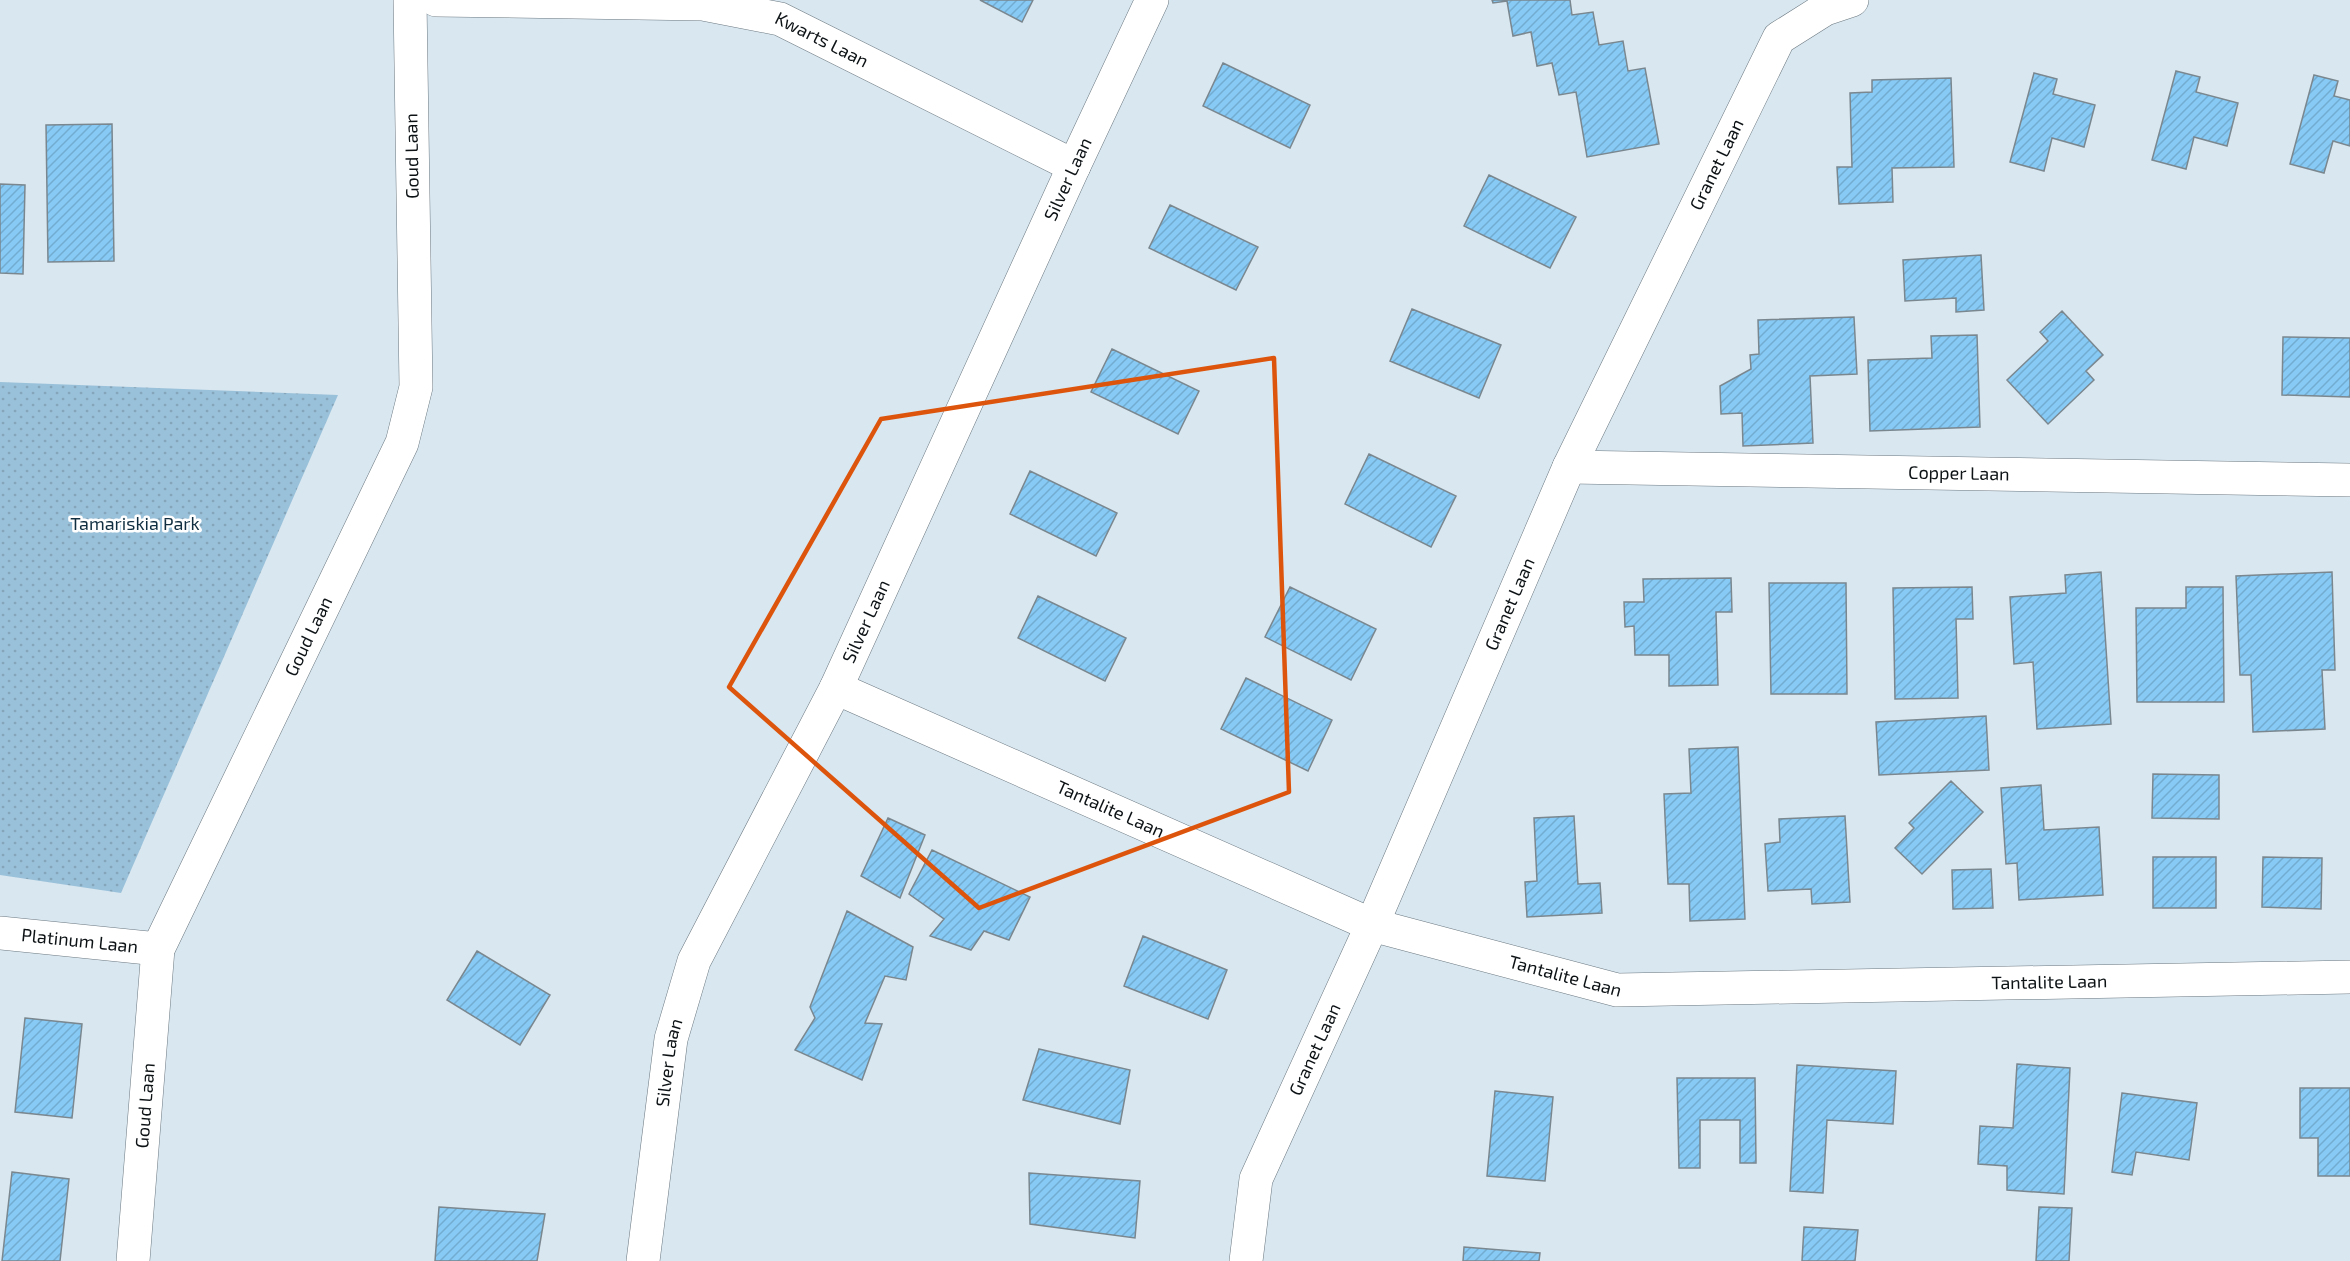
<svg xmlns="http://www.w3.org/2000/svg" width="2350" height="1261" viewBox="0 0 2350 1261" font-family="'Exo 2',sans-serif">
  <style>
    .grass { fill: url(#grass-dots) }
    .building { fill: url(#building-hatch); stroke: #7a878f; stroke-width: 1.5 }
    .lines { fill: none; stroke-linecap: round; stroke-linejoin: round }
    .minor-casing { stroke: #6b7880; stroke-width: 34 }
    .minor { stroke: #fff; stroke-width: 33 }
    .marked { fill: none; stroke: #dd550c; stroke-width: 4.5; stroke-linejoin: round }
    .labels { text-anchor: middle; stroke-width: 5; stroke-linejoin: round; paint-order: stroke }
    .street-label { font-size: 18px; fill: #0d1215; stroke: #fff }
    .park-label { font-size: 18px; fill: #102e40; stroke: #fff }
  </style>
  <defs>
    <pattern id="grass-dots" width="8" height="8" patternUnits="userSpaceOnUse" patternTransform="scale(1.5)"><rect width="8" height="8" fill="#9ac1da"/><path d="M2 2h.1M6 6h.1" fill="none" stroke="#84a5ba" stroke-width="1.8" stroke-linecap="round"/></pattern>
    <pattern id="building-hatch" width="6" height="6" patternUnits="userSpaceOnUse" patternTransform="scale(1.5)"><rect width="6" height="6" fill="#87caf5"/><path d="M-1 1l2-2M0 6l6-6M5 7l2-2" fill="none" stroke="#73acd1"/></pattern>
  </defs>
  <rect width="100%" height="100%" fill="#d9e7f0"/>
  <path class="grass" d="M0,382L338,395L121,893L0,875Z"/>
  <path class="building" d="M980,0H1033L1022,22Z
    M1492,0H1570L1572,15L1593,12L1599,45L1623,41L1628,71L1645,68L1659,144L1587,157L1576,92L1559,95L1552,63L1537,66L1531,32L1513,36L1507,1L1493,3Z
    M1223,63L1310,105L1290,148L1203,106Z
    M2176,71L2200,77L2196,92L2238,103L2227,146L2194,137L2186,169L2152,160Z
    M2034,73L2057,79L2053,94L2095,105L2084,147L2052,138L2044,171L2010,162Z
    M2314,75L2338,81L2334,96L2350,100V146L2333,141L2324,173L2290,164Z
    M1951,78L1954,167L1892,168L1893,202L1839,204L1837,167H1852L1850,93L1872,92V80Z
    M112,124L114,261L48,262L46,125Z
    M1489,175L1576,217L1550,268L1464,226Z
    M0,184L25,185L23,274L0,273Z
    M1170,205L1258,247L1236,290L1149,248Z
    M1981,255L1984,310L1956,312V298L1905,301L1903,260Z
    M1412,309L1501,345L1479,398L1390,361Z
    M2062,311L2103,355L2086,371L2094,380L2048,424L2007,380L2048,341L2040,332Z
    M1854,317L1857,374L1810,376L1813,443L1743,446L1742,413L1721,414L1720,386L1751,369L1750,355L1759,354L1758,320Z
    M1977,335L1980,427L1870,431L1868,360L1932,358L1931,336Z
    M2283,337L2350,338V397L2282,395Z
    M1112,349L1199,391L1178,434L1091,392Z
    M1369,454L1456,496L1431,547L1345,504Z
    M1030,471L1117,513L1096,556L1010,514Z
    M2101,572L2111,724L2037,729L2033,662L2014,664L2010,597L2066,593L2065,575Z
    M2332,572L2335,670H2322L2325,729L2253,732L2251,675H2240L2236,576Z
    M1731,578L1732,612H1716L1718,685L1669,686V655H1635L1634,626L1625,627L1624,602H1644L1643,579Z
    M1769,583H1846L1847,694H1771Z
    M1290,587L1376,629L1351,680L1265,637Z
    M1972,587L1973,619H1956L1958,698L1895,699L1893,588Z
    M2186,587H2223L2224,702H2137L2136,608H2186Z
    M1038,596L1126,638L1105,681L1018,638Z
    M1246,678L1332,720L1308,771L1221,729Z
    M1986,716L1989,770L1879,775L1876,722Z
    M1738,747L1745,919L1690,921L1689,884H1668L1664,794L1691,793L1689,749Z
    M2153,774L2219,775V819L2152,818Z
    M1951,781L1983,812L1922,874L1895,848L1914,828L1909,823Z
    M2041,785L2044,830L2099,827L2103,895L2019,900L2017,863L2006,864L2001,788Z
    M1574,816L1578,884L1600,883L1602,913L1527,917L1525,882L1537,881L1534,818Z
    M1845,816L1850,902L1812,904L1811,889L1768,891L1765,844L1780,842L1779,819Z
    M888,818L925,835L900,898L861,876Z
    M932,850L1030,897L1009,940L984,931L971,950L930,936L944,919L909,894Z
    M2153,857H2216V908H2153Z
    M2263,857L2322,858L2321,909L2262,907Z
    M1991,869L1993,908L1953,909L1952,870Z
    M847,911L913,947L906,980L885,976L865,1023L882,1024L862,1080L795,1050L815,1018L810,1007Z
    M1143,936L1227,970L1208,1019L1124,986Z
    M477,951L550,995L520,1045L447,1000Z
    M25,1018L82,1024L72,1118L15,1112Z
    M1039,1049L1130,1070L1120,1124L1023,1100Z
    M2017,1064L2070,1068L2064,1194L2007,1190V1166L1978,1164L1980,1126L2013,1128Z
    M1797,1065L1896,1071L1893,1124L1827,1120L1823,1193L1790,1191Z
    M1677,1078H1755L1756,1163H1740V1120H1700V1168H1679Z
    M2300,1088H2350V1176H2318V1138H2300Z
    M1495,1091L1553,1097L1545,1181L1487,1176Z
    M2122,1093L2197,1103L2189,1160L2136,1152L2132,1175L2112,1172Z
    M12,1172L69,1179L60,1261H2Z
    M1029,1173L1140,1181L1135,1238L1030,1224Z
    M439,1207L545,1214L537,1261H435Z
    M2039,1207L2072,1208L2069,1261H2036Z
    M1804,1227L1858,1230L1855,1261H1802Z
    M1464,1247L1540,1253L1539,1261H1463Z"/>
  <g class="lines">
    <g class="minor-casing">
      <g id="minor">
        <path id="s1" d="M436,0L703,4L780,19L1074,166"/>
        <path id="s2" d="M1569,467L2350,480"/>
        <path id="s3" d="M836,688L1372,925L1617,990L2350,977"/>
        <path id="s4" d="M0,933L158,949"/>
        <path id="s5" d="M133,1261L158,949L402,443L416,387L410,0"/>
        <path id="s6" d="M643,1261L671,1039L694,961L836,688L1074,166L1152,0"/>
        <path id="s7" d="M1246,1261L1256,1179L1372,925L1569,467L1779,38L1825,9L1852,0"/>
      </g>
    </g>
    <use href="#minor" class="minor"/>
  </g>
  <path class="marked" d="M1274,358L1289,792L979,908L729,687L881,419Z"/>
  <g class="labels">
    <g class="street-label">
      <text dy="6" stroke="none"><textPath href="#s1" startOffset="392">Kwarts Laan</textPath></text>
      <text transform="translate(412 156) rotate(-91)" y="6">Goud Laan</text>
      <text dy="6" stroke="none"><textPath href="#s7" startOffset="1197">Granet Laan</textPath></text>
      <text dy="6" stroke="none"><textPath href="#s6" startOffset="1172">Silver Laan</textPath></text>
      <text dy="6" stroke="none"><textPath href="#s2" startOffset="390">Copper Laan</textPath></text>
      <text dy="6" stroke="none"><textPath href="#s7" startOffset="711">Granet Laan</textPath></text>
      <text dy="6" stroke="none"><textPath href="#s6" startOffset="686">Silver Laan</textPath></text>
      <text dy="6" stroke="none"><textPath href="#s5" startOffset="660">Goud Laan</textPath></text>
      <text dy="6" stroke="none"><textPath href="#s3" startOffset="300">Tantalite Laan</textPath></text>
      <text dy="6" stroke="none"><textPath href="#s4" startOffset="80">Platinum Laan</textPath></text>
      <text dy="6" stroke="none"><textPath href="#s3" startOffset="786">Tantalite Laan</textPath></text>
      <text dy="6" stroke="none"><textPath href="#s3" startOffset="1272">Tantalite Laan</textPath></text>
      <text dy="6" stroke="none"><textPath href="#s7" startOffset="225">Granet Laan</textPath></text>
      <text dy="6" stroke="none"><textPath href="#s6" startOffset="200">Silver Laan</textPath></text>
      <text dy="6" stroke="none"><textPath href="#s5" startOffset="156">Goud Laan</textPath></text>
    </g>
    <g class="park-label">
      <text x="135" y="530">Tamariskia Park</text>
    </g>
  </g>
</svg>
